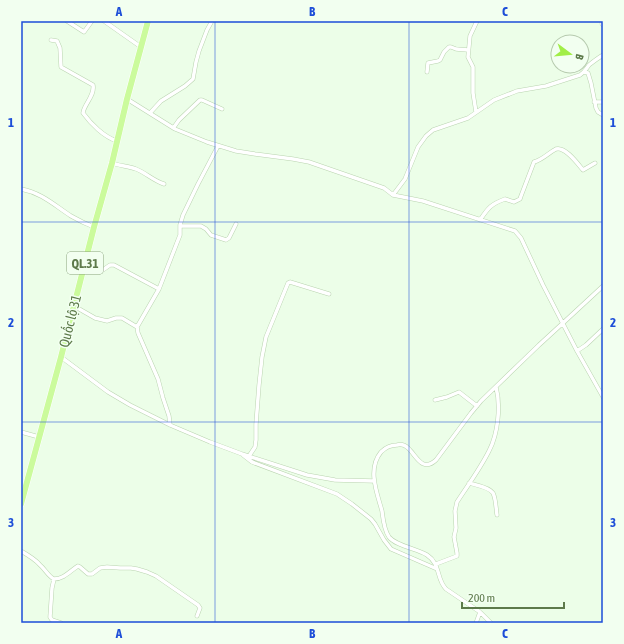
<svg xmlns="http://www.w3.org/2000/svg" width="624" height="644" viewBox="0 0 624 644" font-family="'Asap Condensed',sans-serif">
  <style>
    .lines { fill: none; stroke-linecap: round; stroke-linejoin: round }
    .street-casing { stroke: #bad4b0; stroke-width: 4.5 }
    .highway-casing { stroke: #fff; stroke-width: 7 }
    .street { stroke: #fff; stroke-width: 3.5 }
    .highway { stroke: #cbfb9c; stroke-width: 6 }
    .grid { fill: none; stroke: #1d4ed8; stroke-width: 1; stroke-opacity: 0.55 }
    .labels { text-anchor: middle; stroke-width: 3; stroke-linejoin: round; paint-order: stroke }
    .shield { fill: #f2fff0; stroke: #8aa27c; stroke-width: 1 }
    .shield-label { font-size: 13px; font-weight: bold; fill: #5d7a4a }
    .street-label { font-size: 14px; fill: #5d7a4a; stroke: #f2fff0 }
    .neatline { fill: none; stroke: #1d4ed8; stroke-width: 1.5 }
    .grid-label { font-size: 13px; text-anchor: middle; font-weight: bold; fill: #1d4ed8 }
  </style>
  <rect width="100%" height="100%" fill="#ecfee8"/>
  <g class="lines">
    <g class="street-casing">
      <path id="street" d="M67,21L84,32L92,21
        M104,21L141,47
        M602,21V24L603,25
        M51,40L57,41L60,48L61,67L93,85C95,96 84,104 83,113C91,124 104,137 117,141
        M427,72L428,63L438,61L440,60L444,52L449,47H451L456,49L468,50
        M584,72L588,73L591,83L596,108L598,112L603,115
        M127,99L175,129L207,142L236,151L255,154L293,159L309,162L384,188L393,195L423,201L515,231L521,238L543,285L577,351L603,397
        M594,102H603
        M476,112L473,93V67L468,57L470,36L477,21
        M150,113L161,101L185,86L193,79L196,62L199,51L207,30L212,21
        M174,127L179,120L200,100H202L222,109
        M112,163C120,166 128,166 136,169C146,173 154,181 164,184
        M21,189C42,193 54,205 71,216C78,220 86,224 94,227
        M393,195L405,179L418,147L426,136L433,130L468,118L494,100L517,91L546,86L580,75C585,72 586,69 589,65C594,61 598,58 603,55
        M480,220C488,208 491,204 505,199L514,202L520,199L521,196L534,162C544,159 548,153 556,149C565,146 578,164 583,170L595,163
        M180,226H201L206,229L211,235L226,240L229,238L236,224
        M85,262L100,272L110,265H114L159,289
        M74,306L95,318L107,321L116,318H122L137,327
        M563,323L603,286
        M577,351L586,345L603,329
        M61,357L108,392L130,405L170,425L210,442L242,454L307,475L335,480L374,481
        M435,400L447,397L459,392L477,406
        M170,425L169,416L163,398L158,379L138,333L137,327L159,289L180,235V225L183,215L198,184L218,146
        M21,432L39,437
        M243,455L252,462L337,494L352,504L371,519L375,524L384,540L391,549L437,569
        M249,456L255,447L256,440V424L259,385L262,357L266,337L288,283L290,282L329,294
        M469,483C476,485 489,487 493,493C496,499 496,509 497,515
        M21,551C28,555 35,559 40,565C45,569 48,576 54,579C64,579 70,571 78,566L80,567L88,574H92L100,568L107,567L120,568H131L137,569L147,572L156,576L198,605L200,608L197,616
        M436,564L457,556V553L454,537L456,528L455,511L457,502C468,485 480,469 489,451C498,434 501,406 496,387
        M54,579L52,588L50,617L52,620L61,623
        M476,623L480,612
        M491,623L480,612L446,589C436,579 441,564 427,555C418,549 396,546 389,537C384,530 383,519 382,511C377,493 367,469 381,452C385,448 391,445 397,445C401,444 405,445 408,448C416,455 422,473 436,460L471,413L481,401L539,345L563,323"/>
    </g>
    <g class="highway-casing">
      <path id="highway" d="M21,504L61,357L94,227L112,163L127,99L148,21"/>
    </g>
    <use href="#street" class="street"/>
    <use href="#highway" class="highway"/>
  </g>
  <path class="grid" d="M215,21V623M409,21V623M21,222H603M21,422H603"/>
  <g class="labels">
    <rect class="shield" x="67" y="252" width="36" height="22" rx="3"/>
    <g class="shield-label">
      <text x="85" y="268">QL.31</text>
    </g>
    <g class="street-label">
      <text transform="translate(70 321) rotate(-76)" y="5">Quốc lộ 31</text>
    </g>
  </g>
  <rect width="624" height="644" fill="none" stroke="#f2fff0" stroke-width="44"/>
  <g transform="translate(570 54) rotate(106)"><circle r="19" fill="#f2fff0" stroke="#b6caae"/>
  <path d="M0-3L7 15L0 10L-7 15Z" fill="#a1ee47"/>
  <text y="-6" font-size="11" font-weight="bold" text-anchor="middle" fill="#5d7a4a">B</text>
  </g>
  <path d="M462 602v6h102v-6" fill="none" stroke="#5d7a4a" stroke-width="2"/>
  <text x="468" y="602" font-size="12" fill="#5d7a4a" stroke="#f2fff0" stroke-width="3" paint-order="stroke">200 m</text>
  <rect x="22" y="22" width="580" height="600" class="neatline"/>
  <g class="grid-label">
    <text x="119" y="16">A</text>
    <text x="312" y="16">B</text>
    <text x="505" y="16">C</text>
    <text x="11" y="127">1</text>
    <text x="613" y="127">1</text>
    <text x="11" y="327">2</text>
    <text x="613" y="327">2</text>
    <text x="11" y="527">3</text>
    <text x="613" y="527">3</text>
    <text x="119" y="638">A</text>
    <text x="312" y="638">B</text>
    <text x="505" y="638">C</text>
  </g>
</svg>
